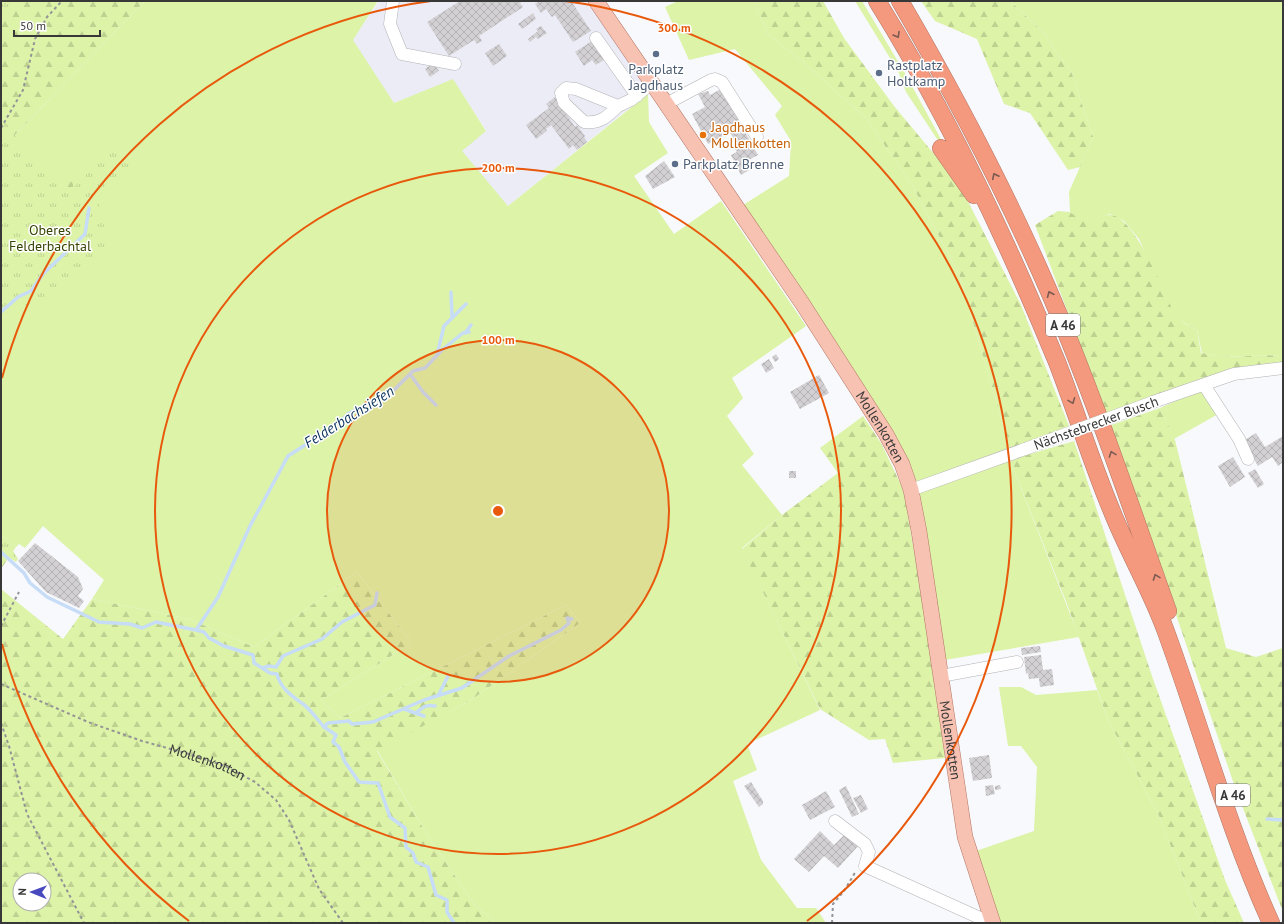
<svg xmlns="http://www.w3.org/2000/svg" width="1284" height="924" viewBox="0 0 1284 924" font-family="'PT Sans',sans-serif">
  <style>
    .built { fill: #ececf7 }
    .grass { fill: #dcf3a8 }
    .forest { fill: url(#forest-firs); fill-rule: evenodd }
    .park { fill: url(#park-tufts) }
    .lines { fill: none; stroke-linecap: round; stroke-linejoin: round }
    .stream { stroke: #c6dcf7; stroke-width: 3.5 }
    .building { fill: url(#building-cross-hatch) }
    .minor-casing { stroke: #b2b2b5; stroke-width: 13 }
    .major-casing { stroke: #b27766; stroke-width: 16 }
    .highway-casing { stroke: #b27766; stroke-width: 18 }
    .path { stroke: #949496; stroke-width: 2; stroke-dasharray: 3 3; stroke-linecap: butt }
    .minor { stroke: #fff; stroke-width: 12 }
    .major { stroke: #f8c2b2; stroke-width: 15 }
    .highway { stroke: #f4997e; stroke-width: 17 }
    .minor-bridge-casing { stroke: #b2b2b5; stroke-width: 13; stroke-linecap: butt }
    .minor-bridge { stroke: #fff; stroke-width: 12 }
    .oneway { stroke: #7a5a51 }
    .ring { fill: none; stroke: #e8590c; stroke-width: 2 }
    .service-dot { fill: #5c6f8a; stroke: #fff; stroke-width: 1.5 }
    .food-dot { fill: #e8710a; stroke: #fff; stroke-width: 1.5 }
    .labels { text-anchor: middle; stroke-width: 3; stroke-linejoin: round; paint-order: stroke }
    .shield { fill: #fff; stroke: #747474; stroke-width: 1 }
    .shield-label { font-size: 13px; font-weight: bold; fill: #383839 }
    .service-label { font-size: 14px; fill: #4e5e75; stroke: #fff; text-anchor: start }
    .food-label { font-size: 14px; fill: #c56008; stroke: #fff; text-anchor: start }
    .park-label { font-size: 14px; fill: #374504; stroke: #fff }
    .street-label { font-size: 14px; fill: #383839; stroke: #fff }
    .water-label { font-size: 15px; font-style: italic; fill: #08315a; stroke: #fff }
    .centre { fill: #e8590c; stroke: #fff; stroke-width: 2 }
    .ring-label { font-size: 12px; text-anchor: middle; font-weight: bold; fill: #e8590c; stroke: #fff; stroke-width: 3; stroke-linejoin: round; paint-order: stroke }
  </style>
  <defs>
    <pattern id="forest-firs" width="22" height="20" patternUnits="userSpaceOnUse"><rect width="22" height="20" fill="#dcf3a8"/><path d="M5 1l3.5 6h-7zM16 11l3.5 6h-7z" fill="#bed191"/></pattern>
    <pattern id="park-tufts" width="24" height="20" patternUnits="userSpaceOnUse"><rect width="24" height="20" fill="#dcf3a8"/><path d="M3 7l-1-3M5 7V3M7 7l1-3M15 17l-1-3M17 17v-4M19 17l1-3" fill="none" stroke="#bed191"/></pattern>
    <pattern id="building-cross-hatch" width="8" height="8" patternUnits="userSpaceOnUse"><rect width="8" height="8" fill="#d2d0d2"/><path d="M0 0l8 8M0 8l8-8" fill="none" stroke="#b5b3b5"/></pattern>
  </defs>
  <rect width="100%" height="100%" fill="#f8f9fc"/>
  <path class="built" d="M379,1H589L652,90L508,206L461,151L486,130L453,80L394,103L352,40Z"/>
  <path class="grass" d="M145,1H378L353,40L394,103L453,79L486,131L462,151L508,206L648,94L649,122L668,153L634,176L674,234L721,201L806,326L732,378L743,398L727,416L754,454L742,465L782,515L742,548L820,710L747,744L757,770L733,781L761,860L797,908H816L826,923H496L474,904L428,836L377,750L471,700L580,623L566,605L340,718L321,700L412,643L357,572L254,647L189,619L92,599L104,580L43,526L25,548L19,544L16,547L1,535V289L39,177L8,142Z
    M678,1H754L768,34L804,63L865,117L912,185L959,274L1010,449L916,482L743,205L789,176L791,141L775,115L782,106L735,49L689,60L665,7Z
    M855,1H862L906,75L943,143L937,139L906,92L898,71Z
    M1010,1H1283V355L1220,357L1202,353L1197,330L1183,322L1173,314L1139,239L1124,221L1110,214L1084,223L1070,212L1069,192L1093,137L1071,71L1055,51L1046,35Z
    M1204,388L1220,413L1174,439L1160,408Z
    M1010,460L1079,637L945,660L917,492Z
    M999,687H1021L1036,695L1097,690L1108,720L1159,816L1201,923H999L976,851L1034,831L1037,767L1021,746H1008Z"/>
  <path class="forest" d="M1,1H145L8,142L39,177L73,182L74,207L1,289Z
    M754,1H823L844,38L894,106L959,184L1021,305L1069,426L1010,449L959,274L912,185L865,117L804,63L768,34Z
    M921,1H1010L1046,35L1055,51L1071,71L1093,137L1080,167L1068,170L1030,113L1004,104L977,39L935,21Z
    M1058,211L1070,212L1084,222C1091,220 1104,214 1111,215C1136,218 1164,292 1175,315L1184,323L1197,330L1201,353L1221,357L1283,355V364L1106,414L1035,225Z
    M1160,408L1175,440L1226,648L1256,657L1283,648V912L1236,790L1111,425Z
    M863,416L881,443L904,491L932,659L945,758L893,763L885,739L869,740L820,709L742,549L782,515L838,473L820,448Z
    M1074,441L1152,676L1225,880L1244,923H1201L1159,816L1108,720L1067,604L1010,460Z
    M1,535L16,547L1,569Z
    M357,572L412,643L321,700L340,718L566,605L580,623L471,700L377,751L428,836L474,904L496,923H1V589L63,639L92,599L189,619L254,647ZM20,880H44V904H20Z"/>
  <path class="park" d="M1,1H21L1,22Z
    M1,104L13,117L6,125L67,194L111,149L131,165C121,176 94,199 99,214C101,221 106,228 109,235C93,283 39,295 1,320Z
    M1,538L8,543L18,559L16,562L1,552Z"/>
  <g class="lines">
    <path class="stream" d="M451,292L452,317
      M1,312L18,297L31,291L43,274L85,234L89,208
      M466,332L471,325
      M437,355L444,326L466,304
      M410,374L423,392L436,405
      M1,552L24,573L30,583L47,597L99,622L130,624L142,628L156,622L196,630L204,632L209,638L224,646L253,655L254,663L262,668L269,666L276,667L283,656L322,639L342,622L375,605L377,593
      M196,630L218,597L250,526L288,456L335,426L349,413L391,393L413,371L425,368L443,349L463,333L469,332
      M262,668L270,673L277,674C280,688 292,696 303,704C311,710 318,720 324,727L328,723L349,721L352,724L373,722L424,700L462,688L509,656L561,630L569,623L567,618L572,619
      M438,696L448,676
      M404,709L424,716
      M417,712C423,707 427,704 435,706
      M324,727L336,735L333,742L339,747L345,762L359,782L378,783L390,817L405,828L406,847L413,853L416,862L428,867L436,895L447,900V912L454,923
      M1267,819L1283,820"/>
  </g>
  <path class="building" d="M460,1H523L520,3L523,7L479,36L482,41L477,44L474,40L449,56L427,22Z
    M539,1H571L591,31L573,42L555,15L552,17L546,9L541,13L535,4Z
    M533,13L536,19L522,29L518,24Z
    M541,26L547,33L538,39L536,37L530,42L528,39L538,31L536,29Z
    M595,39L607,58L596,65L592,60L584,66L575,52Z
    M499,44L507,56L493,66L485,53Z
    M433,63L439,71L430,77L425,69Z
    M721,89L758,155L747,161L751,169L741,175L731,155L737,152L734,147L737,146L730,132L708,144L692,114L705,107L698,94L708,91L710,95Z
    M555,97L575,127L577,125L585,136L584,137L587,142L577,150L573,145L569,149L551,125L546,129L547,131L536,139L526,125L549,108L546,104Z
    M664,161L675,177L653,189L645,176Z
    M776,354L779,359L775,362L772,357Z
    M769,359L774,368L766,373L761,364Z
    M819,375L829,393L800,409L790,392Z
    M1256,433L1265,447L1283,436V462L1278,466L1272,457L1258,466L1243,441Z
    M1233,457L1245,477L1230,487L1218,466Z
    M1255,469L1264,484L1258,488L1248,473Z
    M789,471H796V478H789Z
    M35,543L78,577L83,589L78,596L84,601L79,608L46,592L18,561Z
    M1040,646L1041,652L1022,655L1021,648Z
    M1041,655L1043,670L1052,669L1054,685L1040,687L1039,678L1029,679L1028,673L1026,674L1024,657Z
    M989,755L992,778L973,781L969,758Z
    M751,782L763,801V804L759,807L744,786Z
    M993,785L995,794L986,796L985,786Z
    M1000,785L1001,789L995,790V786Z
    M846,786L859,814L852,817L839,790Z
    M826,791L835,807L810,820L802,805Z
    M861,795L868,809L861,813L853,798Z
    M820,831L834,845L846,833L859,845L838,868L824,856L809,872L794,859Z"/>
  <g class="lines">
    <g class="minor-casing">
      <path id="minor" d="M393,1L390,24L402,54L455,64
        M596,38L637,96
        M666,104L711,80L715,79L722,82L757,137
        M618,106C607,117 600,124 584,122L564,103L561,93L566,88L576,89L618,106L631,100L652,83
        M1204,385L1239,439L1248,459
        M1153,402L1234,374L1283,368
        M911,490L1025,449
        M941,676L1017,662
        M835,821L865,844L869,852L865,866L991,923"/>
    </g>
    <g class="major-casing">
      <g id="major">
        <path id="s2" d="M596,1L802,303L886,434L902,464L911,490L919,531L965,837L993,923"/>
      </g>
    </g>
    <g class="highway-casing">
      <path id="highway" d="M877,1C948,115 1006,238 1057,362C1076,411 1091,461 1111,509C1127,550 1150,588 1165,629C1201,727 1228,828 1271,923
        M900,1C956,97 1007,194 1051,296C1095,399 1130,505 1168,611
        M941,148L974,195"/>
    </g>
    <g class="path">
      <path d="M1,128L23,90L35,39L47,17L62,1"/>
      <path d="M1,626L19,592"/>
      <path id="s1" d="M1,684L88,722L142,741L189,754L225,766L255,782L276,800L289,820L319,889L343,923"/>
      <path d="M1,723L9,746L27,814L84,923"/>
      <path d="M832,923L833,904L844,891L856,871"/>
    </g>
    <use href="#minor" class="minor"/>
    <use href="#major" class="major"/>
    <use href="#highway" class="highway"/>
    <g class="minor-bridge-casing">
      <path id="minor-bridge" d="M1025,449L1153,402"/>
    </g>
    <use href="#minor-bridge" class="minor-bridge"/>
  </g>
  <defs><path id="oneway-chevron" d="M-2-3.5L2.5 0L-2 3.5" fill="none" stroke-width="1.6" stroke-linecap="round" stroke-linejoin="round"/></defs>
  <g class="oneway">
    <use href="#oneway-chevron" transform="translate(897 35) rotate(60)"/>
    <use href="#oneway-chevron" transform="translate(995 176) rotate(-116)"/>
    <use href="#oneway-chevron" transform="translate(1050 294) rotate(-113)"/>
    <use href="#oneway-chevron" transform="translate(1072 401) rotate(69)"/>
    <use href="#oneway-chevron" transform="translate(1112 454) rotate(-110)"/>
    <use href="#oneway-chevron" transform="translate(1156 577) rotate(-110)"/>
  </g>
  <circle cx="498" cy="511" r="171" fill="#e8590c" fill-opacity=".12"/>
  <g class="ring">
    <circle cx="498" cy="511" r="171"/>
    <circle cx="498" cy="511" r="343"/>
    <path d="M189 921A514 514 0 0 1 2 644M2 378A514 514 0 0 1 431 1M565 1A514 514 0 0 1 807 921"/>
  </g>
  <g class="service-dot">
    <circle cx="656" cy="54" r="4"/>
    <circle cx="879" cy="73" r="4"/>
    <circle cx="675" cy="164" r="4"/>
  </g>
  <circle class="food-dot" cx="703" cy="135" r="4"/>
  <g class="labels">
    <g class="shield">
      <rect x="1046" y="314" width="34" height="22" rx="3"/>
      <rect x="1216" y="784" width="34" height="22" rx="3"/>
    </g>
    <g class="shield-label">
      <text x="1063" y="330">A 46</text>
      <text x="1233" y="800">A 46</text>
    </g>
    <g class="service-label">
      <text x="887" y="70">Rastplatz<tspan x="887" dy="16">Holtkamp</tspan></text>
      <text x="656" y="74" text-anchor="middle">Parkplatz<tspan x="656" dy="16">Jagdhaus</tspan></text>
      <text x="683" y="169">Parkplatz Brenne</text>
    </g>
    <g class="food-label">
      <text x="711" y="132">Jagdhaus<tspan x="711" dy="16">Mollenkotten</tspan></text>
    </g>
    <g class="park-label">
      <text x="50" y="235">Oberes<tspan x="50" dy="16">Felderbachtal</tspan></text>
    </g>
    <g class="street-label">
      <text transform="translate(1096 423) rotate(-20)" y="5">Nächstebrecker Busch</text>
      <text dy="5" stroke="none"><textPath href="#s2" startOffset="512">Mollenkotten</textPath></text>
      <text dy="5" stroke="none"><textPath href="#s2" startOffset="836">Mollenkotten</textPath></text>
      <text dy="5" stroke="none"><textPath href="#s1" startOffset="221">Mollenkotten</textPath></text>
    </g>
    <g class="water-label">
      <text transform="translate(349 417) rotate(-32)" y="5">Felderbachsiefen</text>
    </g>
  </g>
  <circle cx="498" cy="511" r="6" class="centre"/>
  <g class="ring-label">
    <text x="674" y="32">300 m</text>
    <text x="498" y="172">200 m</text>
    <text x="498" y="344">100 m</text>
  </g>
  <rect width="1284" height="924" fill="none" stroke="#383839" stroke-width="4"/>
  <g transform="translate(32 892) rotate(271)"><circle r="19" fill="#ffffff" stroke="#afafb0"/>
  <path d="M0-3L7 15L0 10L-7 15Z" fill="#4849be"/>
  <text y="-6" font-size="11" font-weight="bold" text-anchor="middle" fill="#383839">N</text>
  </g>
  <path d="M14 30v6h86v-6" fill="none" stroke="#383839" stroke-width="2"/>
  <text x="20" y="30" font-size="12" fill="#383839" stroke="#ffffff" stroke-width="3" paint-order="stroke">50 m</text>
</svg>
